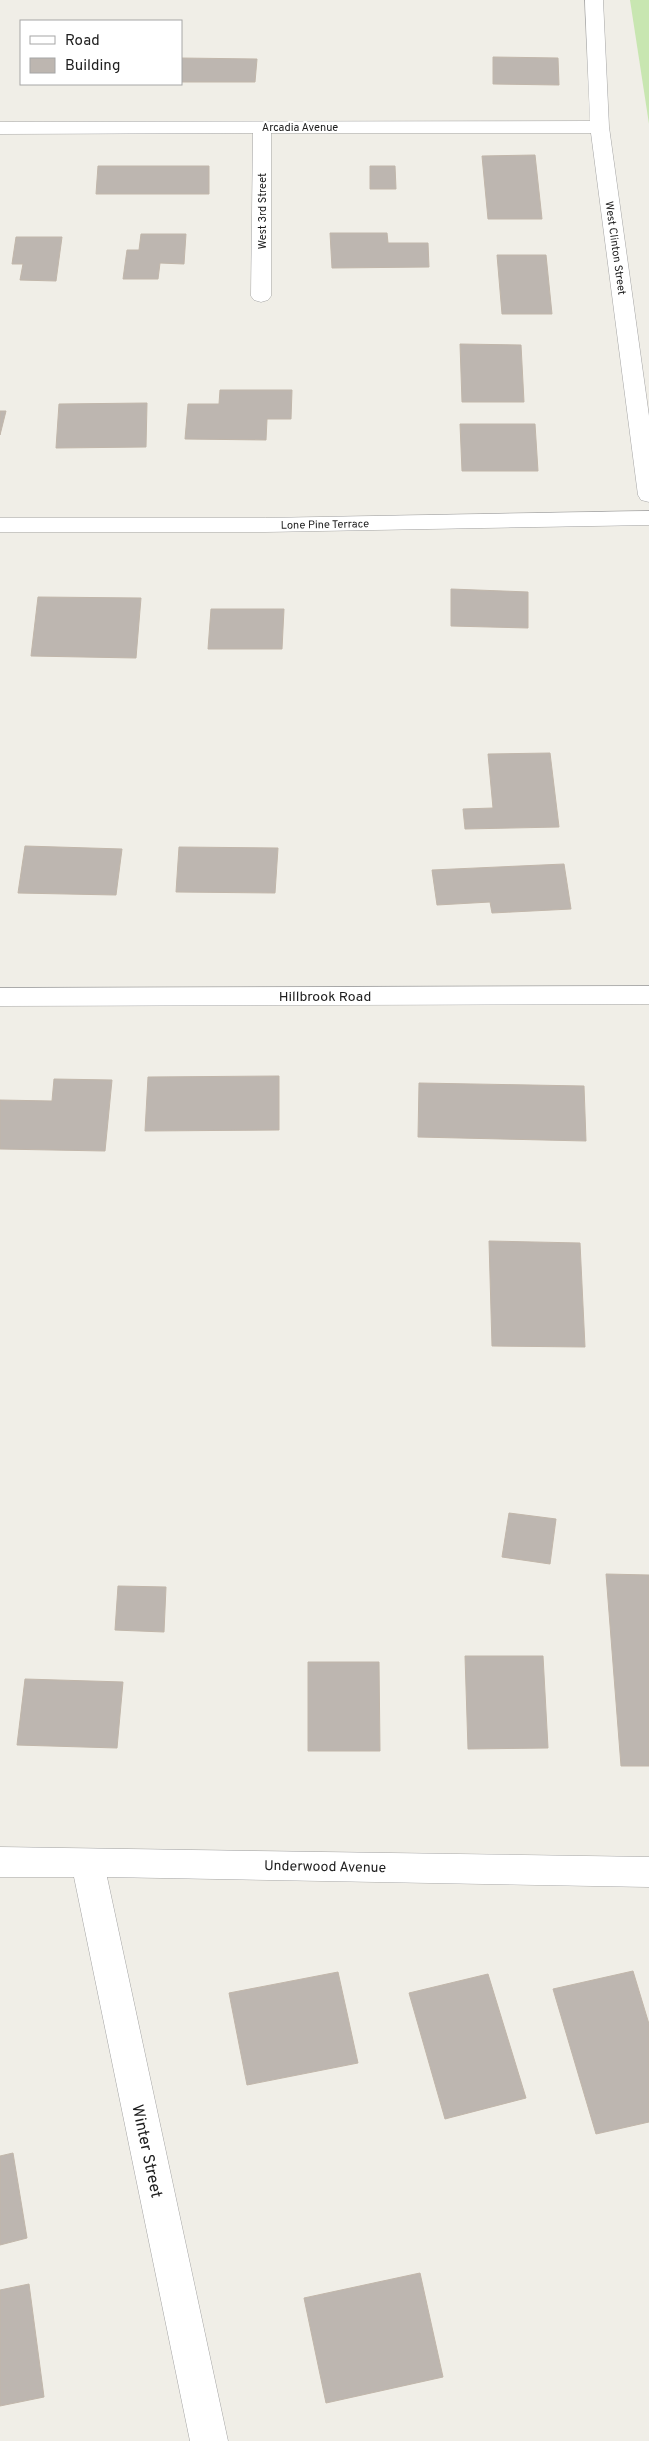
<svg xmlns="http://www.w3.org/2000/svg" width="649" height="2441" viewBox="0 0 649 2441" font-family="Overpass,sans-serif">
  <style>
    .grass { fill: #c8e6b1 }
    .building { fill: #bdb6b0; stroke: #c1b6aa }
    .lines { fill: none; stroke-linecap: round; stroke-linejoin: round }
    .minor-casing { stroke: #a4a4a4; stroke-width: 1 }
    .minor { fill: #fff; fill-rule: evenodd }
    .labels { text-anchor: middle; stroke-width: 4; stroke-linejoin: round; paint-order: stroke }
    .far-street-label { font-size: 11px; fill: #202020; stroke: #fff }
    .street-label { font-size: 14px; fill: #202020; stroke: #fff }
    .near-street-label { font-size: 16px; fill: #202020; stroke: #fff }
  </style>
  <rect width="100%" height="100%" fill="#f0eee7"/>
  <path class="grass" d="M630,0H649V124Z"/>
  <path class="building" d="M493,57L558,58L559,85L493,84Z
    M181,58L257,59L255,82H181Z
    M535,155L542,219H488L482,156Z
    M98,166H209V194H96Z
    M370,166H395L396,189H370Z
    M330,233H387L388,243H428L429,267L332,268Z
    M141,234H186L184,264L160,263L158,279H123L127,250H139Z
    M16,237H62L56,281L20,280L23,264H12Z
    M497,255H546L552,314H502Z
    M460,344L521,345L524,402H462Z
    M220,390H292L291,419H267L266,440L185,439L188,404H219Z
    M147,403L146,447L56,448L59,404Z
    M0,411H6L0,435Z
    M460,424H535L538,471H462Z
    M451,589L528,592V628L451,626Z
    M38,597L141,598L136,658L31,656Z
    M211,609H284L282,649H208Z
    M550,753L559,827L465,829L463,809L493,808L488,754Z
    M25,846L122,849L116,895L18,893Z
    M179,847L278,848L275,893L176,892Z
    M564,864L571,909L492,913L490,902L437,905L432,870Z
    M279,1076V1130L145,1131L148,1077Z
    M54,1079L112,1080L105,1151L0,1149V1100L52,1101Z
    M419,1083L584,1086L586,1141L418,1137Z
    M489,1241L580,1243L585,1347L492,1346Z
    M509,1513L556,1519L550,1564L502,1557Z
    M606,1574L649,1575V1766H621Z
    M118,1586L166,1587L164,1632L115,1630Z
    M465,1656H543L548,1748L468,1749Z
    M308,1662H379L380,1751H308Z
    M25,1679L123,1682L117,1748L17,1745Z
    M633,1971L649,2024V2122L596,2134L553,1989Z
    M338,1972L358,2063L247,2085L229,1993Z
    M488,1974L526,2098L445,2119L409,1993Z
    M13,2153L27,2238L0,2245V2156Z
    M420,2273L443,2377L326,2403L304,2298Z
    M29,2284L44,2397L0,2406V2290Z"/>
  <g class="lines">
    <g class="minor-casing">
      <path id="minor" d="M585,0H603L609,127L649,416V502L641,500L638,495L591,133H271V296L268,300L261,302L254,300L251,296L253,133L0,134V122L590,121Z
        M649,511V525L265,532H0V518H265Z
        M649,986V1004L0,1006V988Z
        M0,1847L649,1857V1887L107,1877L228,2441H190L74,1877H0Z"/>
    </g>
    <use href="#minor" class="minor"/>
  </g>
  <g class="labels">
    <g class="far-street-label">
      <text x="300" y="131">Arcadia Avenue</text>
      <text transform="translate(262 211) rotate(-90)" y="4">West 3rd Street</text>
      <text transform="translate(616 248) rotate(82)" y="4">West Clinton Street</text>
      <text transform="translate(325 524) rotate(-1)" y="4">Lone Pine Terrace</text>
    </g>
    <g class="street-label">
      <text x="325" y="1001">Hillbrook Road</text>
      <text transform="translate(325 1866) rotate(1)" y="5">Underwood Avenue</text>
    </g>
    <g class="near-street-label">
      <text transform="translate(148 2151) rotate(78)" y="6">Winter Street</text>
    </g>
  </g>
  <rect x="20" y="20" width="162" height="65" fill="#ffffff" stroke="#a6a6a6"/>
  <rect x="30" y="36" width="25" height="8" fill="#ffffff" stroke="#a6a6a6"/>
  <text x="65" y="45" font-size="15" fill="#202020">Road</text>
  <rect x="30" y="58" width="25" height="15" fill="#bdb6b0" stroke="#a6a6a6"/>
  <text x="65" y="70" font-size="15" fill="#202020">Building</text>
</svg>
